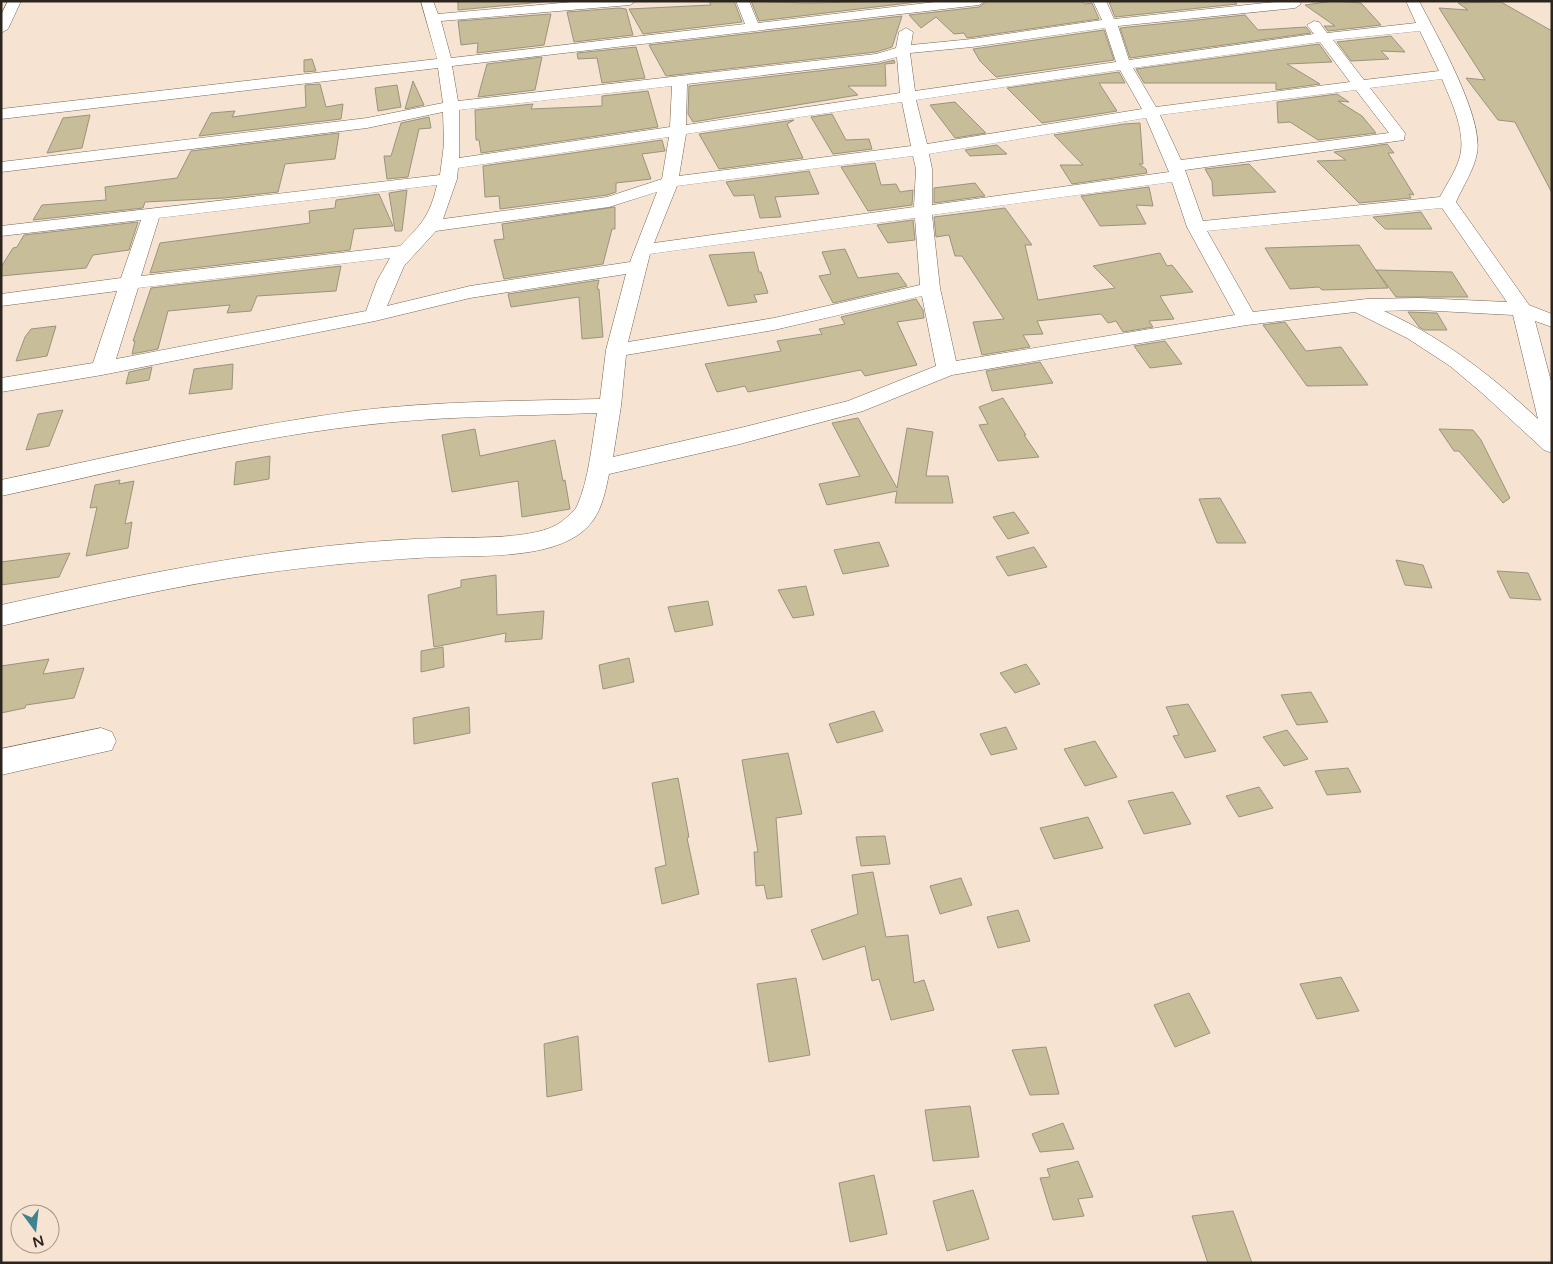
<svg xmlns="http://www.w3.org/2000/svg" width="1553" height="1264" viewBox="0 0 1553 1264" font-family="'Varela Round',sans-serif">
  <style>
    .building { fill: #c7bd99; stroke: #9a947e }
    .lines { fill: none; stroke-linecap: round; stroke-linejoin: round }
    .minor-casing { stroke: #786757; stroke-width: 1 }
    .minor { fill: #fff; fill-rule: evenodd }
  </style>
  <rect width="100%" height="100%" fill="#f6e3d1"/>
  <path class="building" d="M458,1H553L458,10Z
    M709,1H734L742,22L643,34L629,9L711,5Z
    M751,1L806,3L925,1L759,21Z
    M987,1H1082L1085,4L1092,3L1099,19L967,38L964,33L954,34L936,17L921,28L909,15L979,7Z
    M1130,1H1234L1237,4L1115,17L1109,2Z
    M1333,1L1361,3L1381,25L1328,31L1324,26H1335L1305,5Z
    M1501,2L1552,31V193L1515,122L1498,120L1466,78L1485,80L1439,8L1468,10L1458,3Z
    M619,8L626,9L633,35L574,42L567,12Z
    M551,14L544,45L477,53L478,43L461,45L458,21Z
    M1245,15L1258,30L1306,27L1311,33L1130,58L1120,28Z
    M902,16L892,47L876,52L666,76L649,45Z
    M1104,30L1114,60L996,77L980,61L973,49Z
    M1391,36L1405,52L1381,51L1389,59L1351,61L1337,42Z
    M1319,44L1332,62L1287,64L1320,84L1276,90V83H1144L1136,69Z
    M636,47L645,78L602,83L597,58L578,59L577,53Z
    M542,57L535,90L478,97L487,64Z
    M312,59L316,71L304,72V60Z
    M894,60L895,63L885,64L886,86H848L858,95L693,122L688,114L689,86L878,64Z
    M1119,72L1125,83H1099L1117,111L1042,123L1007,88Z
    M413,81L424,105L405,109Z
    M320,84L326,107L343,104L341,119L199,136L211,113L235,111L232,117L306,107L305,85Z
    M397,85L401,107L378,111L375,88Z
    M648,91L658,127L481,153L479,140H476L475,110L533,104L531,109L602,106V96Z
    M1337,94L1349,102L1338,101L1362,116L1376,133L1318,140L1290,122L1278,123L1277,102Z
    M955,102L986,133L955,138L930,105Z
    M832,114L846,140L869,139L872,149L833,154L811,117Z
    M90,115L82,148L47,153L63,118Z
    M429,117L431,128L419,129L408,177L387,179L384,156H391L401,123Z
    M794,120L787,124L803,158L719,169L699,134Z
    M1140,123L1143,164H1139L1146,169L1147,173L1072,184L1060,165H1083L1054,135L1124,124Z
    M339,133L335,159L285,164L278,192L224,198L145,202L143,208L33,220L42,205L106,200L105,187L177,178L191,151Z
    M662,140L665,151L642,154L651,179L616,183V192L607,195L500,209L499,196L485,197L483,166Z
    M1387,144L1394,153H1388L1414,195L1409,194L1411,198L1359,203L1317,161L1346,160L1334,152Z
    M997,145L1007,154L970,156L965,150Z
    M875,163L881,185L896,184L900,192L913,190L912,205L868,211L841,167Z
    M1249,164L1276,192L1213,196L1212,181L1205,169Z
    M809,171L819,194L775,197L781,217L760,218L754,195L734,196L726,182Z
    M975,183L985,196L934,203V188Z
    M1149,187L1153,206L1136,205L1146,224L1100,226L1081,196Z
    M407,190L402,231H395L389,193Z
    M379,194L393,226L354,229L350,250L150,273L160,243L310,223L309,211L335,208L336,200Z
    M615,207V229H612L603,264L504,279L494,240L504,239L502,224Z
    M1005,208L1032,245H1025L1038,300L1115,288L1093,266L1160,253L1167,266L1172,265L1193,292L1160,296L1174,319L1149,321L1153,327L1123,332L1116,321L1108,323L1101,314L1037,321L1043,334L1023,335L1030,347L982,355L973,322L1004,319L962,256H955L949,235L936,237L934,217Z
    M1421,212L1432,229H1385L1373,217Z
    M913,220L915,240L888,243L877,225Z
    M138,222L129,250L93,255L86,268L1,276V267L13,248L17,247L24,235Z
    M1359,245L1388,288L1322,290L1319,287L1290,289L1265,248Z
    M845,249L858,278L898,273L907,286L833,303L819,276L831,274L822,252Z
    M754,252L759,272H761L768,293L754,295L757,302L728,306L709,255Z
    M341,266L336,291L257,296L251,311L227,313L230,305L168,311L158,349L132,354L135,341H133L151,288Z
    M1376,270L1452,272L1468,297H1396Z
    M599,280L597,289H599L603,337L582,339L579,297L511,307L508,294Z
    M916,299L923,310L924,318L897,322L917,365L865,376L861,370L748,392L745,386L717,392L705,364L781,351L777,341L822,334L819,329L845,324L841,317Z
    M1408,312L1437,313L1447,330H1424L1419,327Z
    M1285,322L1306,351L1341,347L1368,385L1307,386L1263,325Z
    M56,326L47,356L16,361L25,337L31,329Z
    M1165,341L1182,364L1150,368L1134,346Z
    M1040,362L1053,383L992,391L986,371Z
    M233,364L232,389L189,394L194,369Z
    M152,367L149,380L126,384L129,372Z
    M1003,398L1026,435H1024L1039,457L998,461L979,425L988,424L979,407Z
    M63,410L49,446L26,450L38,414Z
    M858,418L897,488L907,428L933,432L926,476H948L953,503H895L897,491L827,505L819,484L860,476L832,423Z
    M475,429L480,456L555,440L563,481L565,480L570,509L522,517L518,481L452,492L442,435Z
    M1439,429L1473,430L1481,440L1510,498L1503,503L1459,451H1454Z
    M270,456L269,479L234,485L236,462Z
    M120,480L119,484L134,481L125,524L132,522L128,548L86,556L97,507L90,508L95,485Z
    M1220,498L1246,543H1217L1199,499Z
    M1014,512L1029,533L1008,539L993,517Z
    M879,542L889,566L843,574L834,550Z
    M1034,547L1047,567L1008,576L996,557Z
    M70,553L59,577L1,585V562Z
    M1396,560L1423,565L1432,588L1405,585Z
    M1497,571L1528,573L1541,600L1510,598Z
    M496,575L497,615L544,611L542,639L505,642L506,633L434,647L428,595L461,587V580Z
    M806,586L814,615L793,618L778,590Z
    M708,601L713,625L675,632L668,607Z
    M443,647L444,667L421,672V651Z
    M629,658L634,682L603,689L599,665Z
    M49,659L43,674L84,668L74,698L26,705L25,708L1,713V666Z
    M1026,664L1040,684L1015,693L1000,673Z
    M1311,692L1328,722L1297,725L1281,695Z
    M1188,704L1216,751L1185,758L1173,736L1179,735L1166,707Z
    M469,707L470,733L414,744L413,718Z
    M874,711L883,731L837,743L829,724Z
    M1006,727L1017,749L991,755L980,734Z
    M1287,730L1308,759L1284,766L1263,737Z
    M1095,741L1117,777L1085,786L1064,749Z
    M788,753L802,814L776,818L782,897L767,899L764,885L756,886L754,852H758L742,760Z
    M1348,768L1361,792L1327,795L1315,771Z
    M678,778L689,837L687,838L699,894L662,904L655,868L666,865L652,783Z
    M1259,787L1273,808L1239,817L1226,796Z
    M1173,792L1191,824L1144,834L1128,801Z
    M1088,817L1103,848L1054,859L1040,828Z
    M885,836L890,864L861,866L856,837Z
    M873,872L886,937L908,935L914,983L924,980L934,1010L891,1020L879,979L872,981L865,946L823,960L811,930L858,914L852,875Z
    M961,878L972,905L940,914L930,886Z
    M1018,910L1030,941L998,948L987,917Z
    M1341,977L1359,1011L1317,1019L1300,984Z
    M796,978L810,1055L769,1062L757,984Z
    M1189,993L1210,1033L1175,1047L1154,1005Z
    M578,1036L582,1090L547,1097L544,1044Z
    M1046,1047L1059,1094L1030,1095L1012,1050Z
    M970,1106L979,1157L933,1161L925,1110Z
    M1063,1123L1074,1149L1040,1152L1032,1134Z
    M1078,1161L1093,1197L1078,1199L1084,1216L1053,1220L1040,1178L1050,1177L1047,1169Z
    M874,1175L887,1234L850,1242L839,1183Z
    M973,1190L989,1239L947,1251L933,1201Z
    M1233,1211L1252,1263H1208L1192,1216Z"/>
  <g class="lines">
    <g class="minor-casing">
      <path id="minor" d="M8,1H21L8,29L1,33V15Z
        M421,1H433L438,14L583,1H636L630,5L441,21L451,58L745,24L736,1H749L758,23L943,1H985L979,5L452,66L458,101L876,54L896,48L899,32L906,28L913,32L911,45L972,39L1102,20L1093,1H1106L1114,19L1284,1H1299L1301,4L1295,8L1118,26L1129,60L1314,34L1307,25L1314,21L1319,22L1327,33L1416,23L1406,1H1419C1436,34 1484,117 1477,153C1474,170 1463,186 1456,202L1529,305L1552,314V327L1535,321L1552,385V453L1544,450L1482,393L1450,366L1407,338L1355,312L1247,325L952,375L863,411L740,444L609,474C604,498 600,520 578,535C538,562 465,554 418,558C367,561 315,566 264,573C176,585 88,606 1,626V605C146,573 293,542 442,538C473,537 537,540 561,522C566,518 575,511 577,506C589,480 592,442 597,413C517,416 437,416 356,426C237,440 119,471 1,496V480C118,455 235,427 354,411C436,401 518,401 600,399L606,350L626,274L470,298L375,321L102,375L1,392V378L93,363L117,291L1,306V294L121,278L141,220L1,236V226L440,175L444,144L443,112L367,128L1,172V162L367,118L443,103L438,68L1,119V109L437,59ZM1105,28L1116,62L915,91L910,53L972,47ZM1420,31L1439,71L1364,80L1333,40ZM1320,42L1350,82L1156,107L1133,68ZM897,57L900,93L686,125L687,84L878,62ZM1120,70L1142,109L927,144L916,100ZM1442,79C1451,101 1464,127 1461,151C1459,167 1447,183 1440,197L1203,221L1185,170L1404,140L1405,133L1370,88ZM672,86L670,127L459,158V110ZM1356,90L1389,133L1181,160L1160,115ZM902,102L911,146L679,176L686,134ZM1146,118L1169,172L932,205V169L929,154ZM669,137L662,179L607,197L443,219L457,179L458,168ZM913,156L916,169L914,207L654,243L677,186ZM1172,182L1187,227L1235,315L956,361L940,288L932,215ZM437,185C430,216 421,225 400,246L141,276L159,218ZM657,192L630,262L470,286L387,306L404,266L436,231L609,207ZM1442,208L1507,302L1419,298L1367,299L1253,312L1207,231ZM915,218L920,285L774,318L628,342L650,254ZM390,258L377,281L366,311L116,359L138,288ZM922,296L936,366L848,401L740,428L613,457L621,406L626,355L774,330ZM1419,310L1513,315L1538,419C1491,375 1443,338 1384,311Z
        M101,728L112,732L116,741L112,750L1,775V749Z"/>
    </g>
    <use href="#minor" class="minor"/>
  </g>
  <rect width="1553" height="1264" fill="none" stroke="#2c251e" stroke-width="5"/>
  <g transform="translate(35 1229) rotate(165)"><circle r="24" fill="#f6e3d1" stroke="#a59789"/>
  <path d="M0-4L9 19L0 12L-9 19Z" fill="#3f8391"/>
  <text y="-8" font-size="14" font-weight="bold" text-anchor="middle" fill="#2c251e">N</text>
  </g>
</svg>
